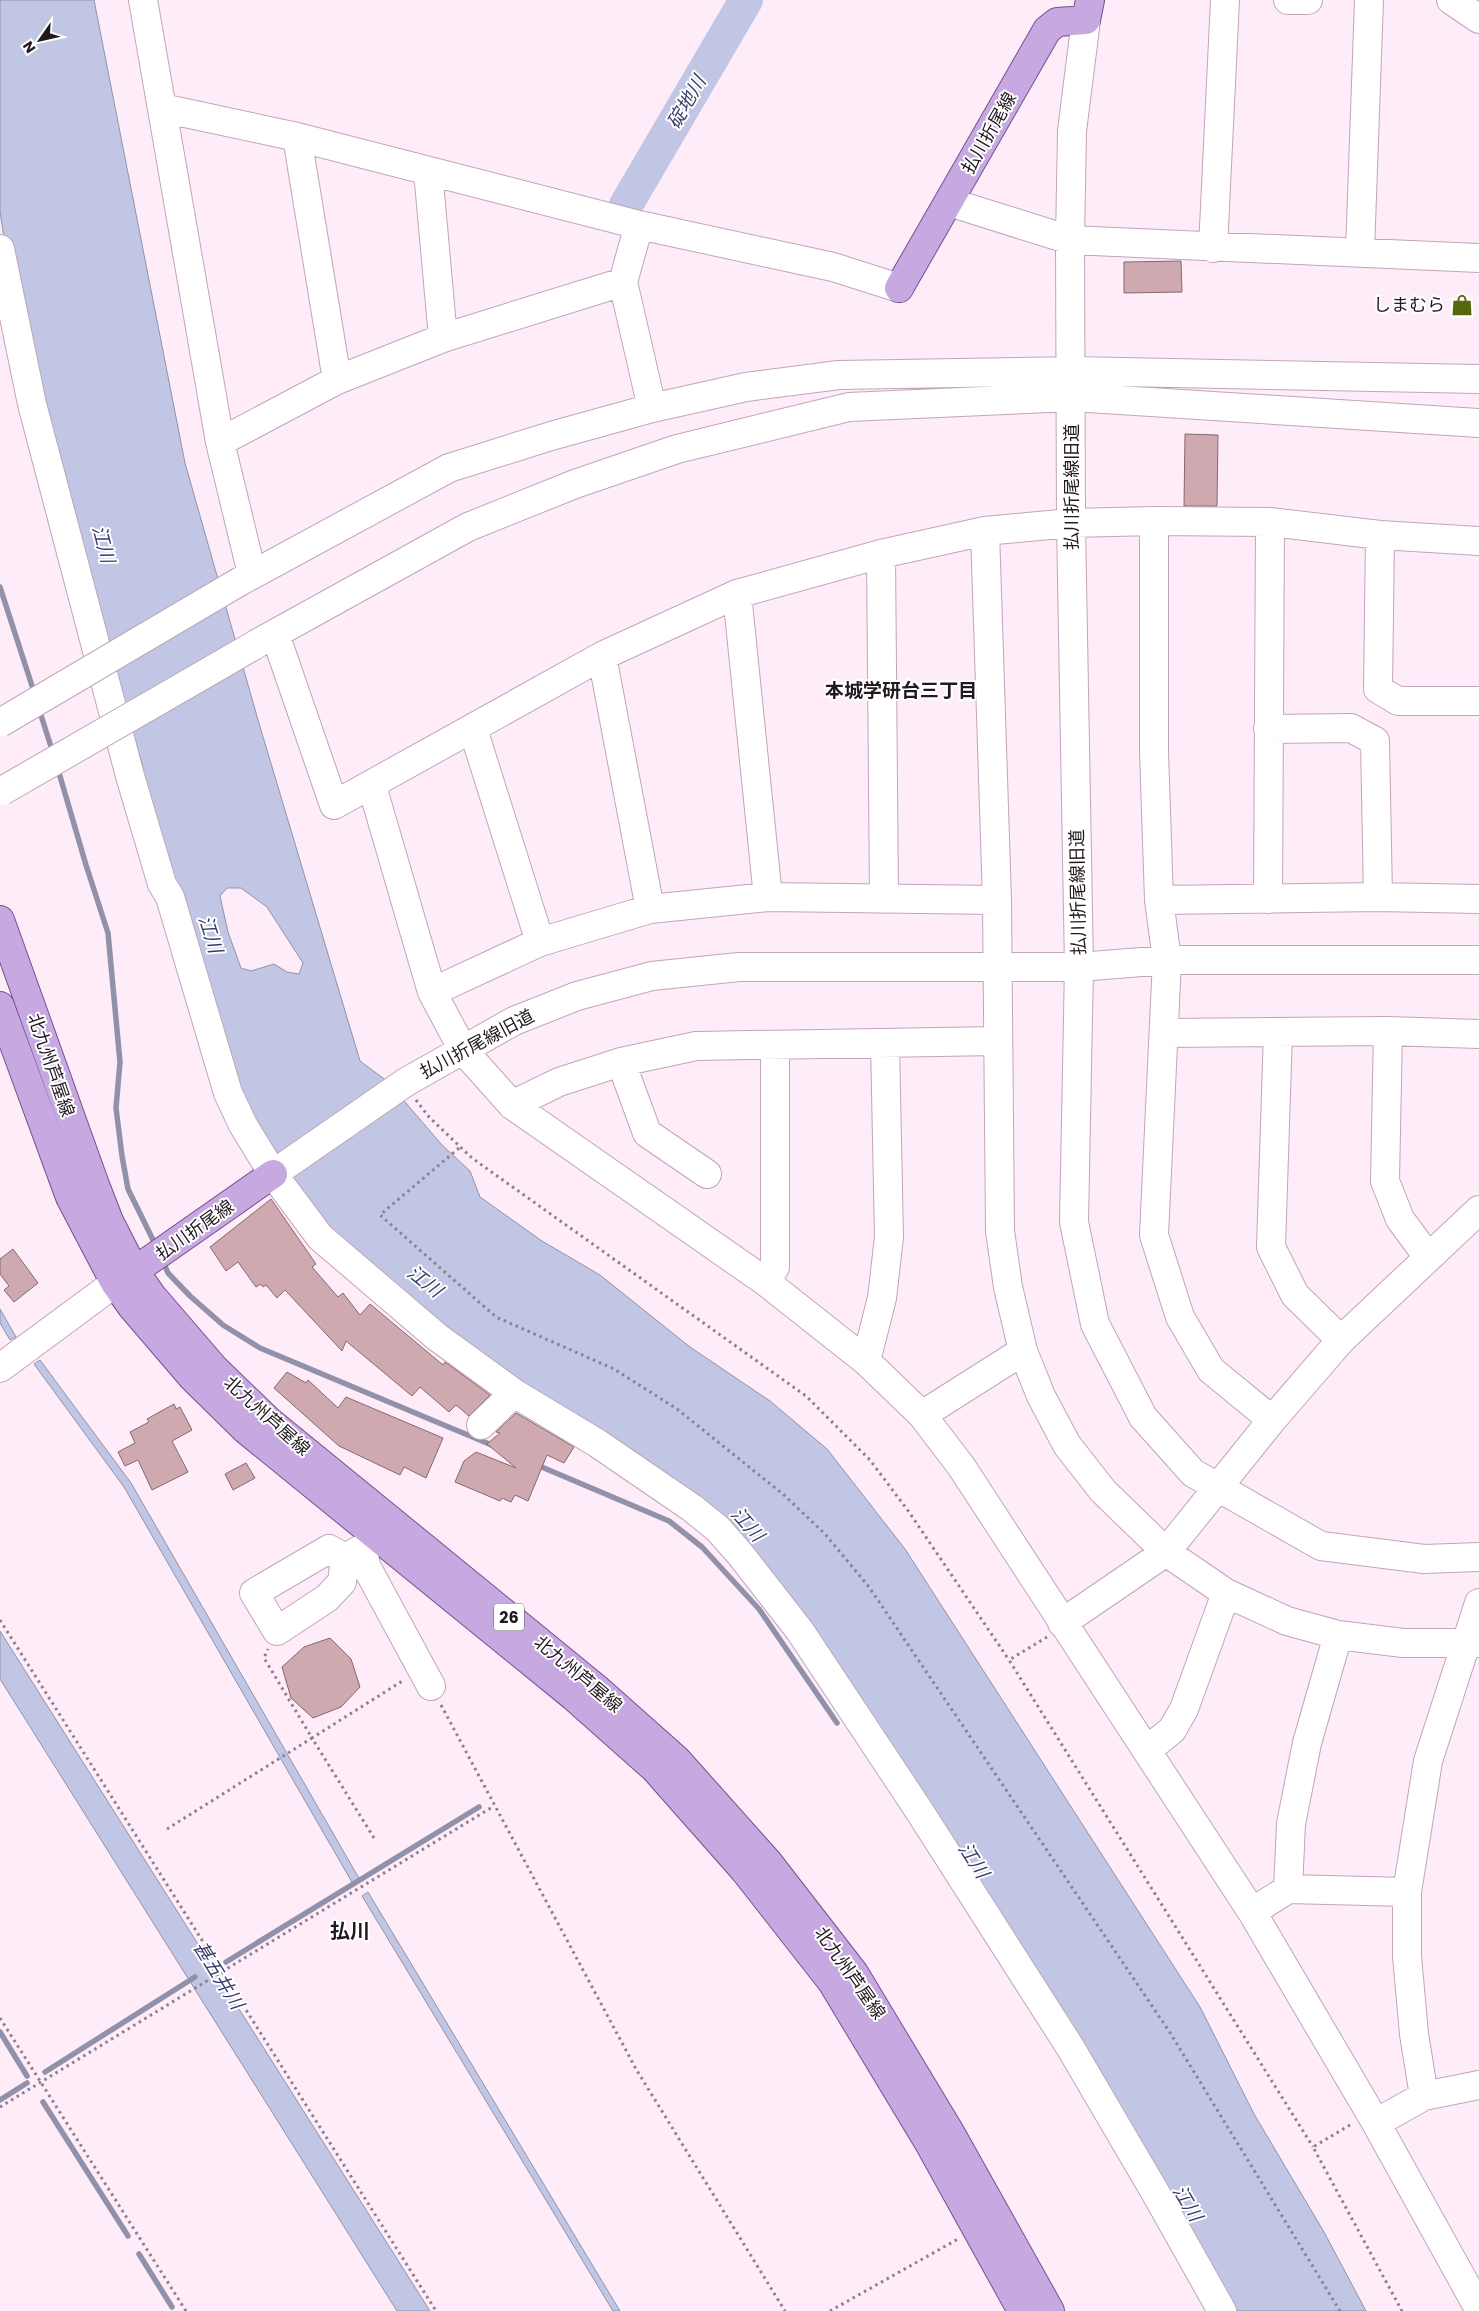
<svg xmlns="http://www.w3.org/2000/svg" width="1479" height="2311" viewBox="0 0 1479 2311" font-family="Poppins,'Noto Sans JP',sans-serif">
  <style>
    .water { fill: #c1c6e5; stroke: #9192aa; fill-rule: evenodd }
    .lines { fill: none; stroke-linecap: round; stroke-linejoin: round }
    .stream { stroke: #9192aa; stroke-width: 5.5 }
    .river { stroke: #c1c6e5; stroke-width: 34 }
    .building { fill: #cea9b0; stroke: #88676e }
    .minor-casing { stroke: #c1a5ba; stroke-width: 30 }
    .major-casing { stroke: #755090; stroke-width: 30 }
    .path { stroke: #8e808a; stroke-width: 3; stroke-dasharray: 2.5 4; stroke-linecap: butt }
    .minor { stroke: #fff; stroke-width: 28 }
    .major { stroke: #c7a8e1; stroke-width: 28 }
    .minor-bridge-casing { stroke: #c1a5ba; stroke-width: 30; stroke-linecap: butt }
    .minor-bridge { stroke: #fff; stroke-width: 28 }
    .labels { text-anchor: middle; stroke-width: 4; stroke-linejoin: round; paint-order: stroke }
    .shield { fill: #fff; stroke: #645d62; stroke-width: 1 }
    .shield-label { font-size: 16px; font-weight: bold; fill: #22181f }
    .street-label { font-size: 18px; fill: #22181f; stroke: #fff }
    .poi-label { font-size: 18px; fill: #22181f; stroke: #fff; text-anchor: end }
    .water-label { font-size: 19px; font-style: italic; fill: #3a3d69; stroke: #fff }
    .neighbourhood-label { font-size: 19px; font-weight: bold; fill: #22181f; stroke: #fff }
    .quarter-label { font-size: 20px; font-weight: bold; fill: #22181f; stroke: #fff }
  </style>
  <rect width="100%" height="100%" fill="#feecf9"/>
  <path class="water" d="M0,0H94L185,463L258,720L360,1061L387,1081L442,1145L470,1171L480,1197L542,1241L600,1275L690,1347L770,1401L827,1449L905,1549L1200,2007L1254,2114L1324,2232L1366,2311H1227L757,1567L526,1393L325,1232L249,1125L136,773L143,767L98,611L16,314L0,212ZM227,888H241L267,907L303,963L299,974L287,972L274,964L251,971L241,968L228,932L220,896Z
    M0,1309L16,1337L10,1340L0,1323Z
    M40,1360L131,1483L360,1880L353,1884L124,1487L34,1364Z
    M0,1631L430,2311H397L0,1679Z
    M368,1892L620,2311H613L362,1896Z"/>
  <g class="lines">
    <path class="stream" d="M0,587L35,695
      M39,709L53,753
      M57,766L86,865L108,933L120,1062L116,1108L122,1156L128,1189L156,1246
      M162,1259L168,1273L190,1296L223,1325L260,1348L494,1446
      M537,1465L669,1521L702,1547L759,1609L837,1723
      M226,1962L479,1807
      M0,2032L27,2076
      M45,2072L195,1977
      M0,2100L27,2083
      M43,2102L128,2236
      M139,2254L172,2307"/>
    <path class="river" d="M626,205L746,0"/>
  </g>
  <path class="building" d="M1181,261L1182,292L1124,293V262Z
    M1185,434L1218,435L1217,506H1184Z
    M271,1199L316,1264L312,1267L338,1297L343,1293L360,1315L370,1304L443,1365L445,1362L490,1395L469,1416L456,1405L449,1412L420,1387L412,1396L346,1341L342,1351L285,1290L277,1298L266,1285L263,1287L261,1284L256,1287L238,1262L226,1271L210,1247Z
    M13,1249L38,1283L14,1302L4,1290L9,1286L0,1274V1259Z
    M287,1372L306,1383L308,1380L338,1408L346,1397L443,1438L426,1478L404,1467L400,1475L339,1446L274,1388Z
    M174,1404L176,1409L180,1407L192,1430L172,1441L188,1472L152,1490L138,1460L125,1466L118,1452L135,1443L130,1432L149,1422L147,1419Z
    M516,1413L574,1447L564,1463L547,1455L528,1501L515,1495L511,1502L502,1498L500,1501L455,1482L464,1461L476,1452L516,1468L487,1444L500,1433L496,1432Z
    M246,1463L255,1478L233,1490L225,1474Z
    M330,1638L351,1659L360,1687L341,1707L313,1718L291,1698L282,1667L304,1647Z"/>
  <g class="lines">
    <g class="minor-casing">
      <path id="minor" d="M143,0L220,442L252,574
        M1288,0H1308
        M1451,0L1479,19
        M1086,20L1072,131L1070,240L1071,523L1079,967L1074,1222L1095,1324L1143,1417L1193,1473L1321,1546L1424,1559L1479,1557
        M162,108L297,137L639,225L833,267L899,288
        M297,137L337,380
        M428,171L443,338
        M949,202L1070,240L1479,258
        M1213,248L1225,0
        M0,249L32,404L130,776L162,884L170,897L228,1093L243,1125L273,1174L320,1237L437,1337L514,1393L597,1443L692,1508L718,1529L740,1554L800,1631L918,1809L1070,2047L1155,2192L1222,2311
        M1360,252L1369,0
        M623,282L639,225
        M220,442L337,380L443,338L623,282L652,408
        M1154,521V752L1159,900L1167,960L1154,1235L1180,1317L1211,1370L1272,1420
        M985,531L997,900L1000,1231L1008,1287L1023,1351L1041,1396L1067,1445L1103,1491L1166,1552L1226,1593L1287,1621L1338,1635L1403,1643H1479
        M1380,535L1378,689L1398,701H1479
        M881,554L884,899
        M239,582L449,468L551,436L652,408L746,387L839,375L1072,371L1479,379
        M737,594L768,897
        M275,634L334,805L602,656L737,594L881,554L985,531L1071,523L1154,521L1270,522L1380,535L1479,541
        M258,643L468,527L575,484L677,449L849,407L1072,397L1479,423
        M602,656L650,909
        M473,729L540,942
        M1268,729L1351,728L1375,741L1378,897
        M372,786L432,992L463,1050L512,1105L766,1282L866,1361L922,1415L961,1466L1252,1912L1376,2123L1479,2309
        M1268,899L1270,522
        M1159,900L1378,897L1479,899
        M432,992L540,942L650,909L768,897L997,900
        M1388,1031L1385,1181L1400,1219L1428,1257
        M1278,1032L1271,1247L1295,1295L1341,1340
        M1164,1033L1388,1031L1479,1034
        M621,1062L647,1133L707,1174
        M512,1105L559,1082L621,1062L696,1046L997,1041
        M273,1174L406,1082L514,1021L577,996L652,976L739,967H1079L1167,960H1479
        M766,1282L775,1267V1045
        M866,1361L882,1298L889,1237L885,1043
        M0,1368L115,1283
        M922,1415L1023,1351
        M481,1425L514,1393
        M376,1538L363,1548L366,1566L431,1686
        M345,1558L329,1549L254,1593L277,1631L327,1598L342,1582L345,1558L363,1548
        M1062,1623L1166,1552L1272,1420L1341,1340L1479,1210
        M1147,1750L1172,1730L1184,1709L1226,1593
        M1288,1889L1291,1824L1307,1743L1338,1635
        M1252,1912L1288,1889L1407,1892
        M1424,2096L1414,2034L1407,1956V1892L1428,1761L1479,1603
        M1376,2123L1424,2096L1479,2085"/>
    </g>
    <g class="major-casing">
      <path id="major" d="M899,288L1047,30L1057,22L1086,20L1090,0
        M0,920L95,1185L109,1221L135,1272L152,1296L214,1368L269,1421L596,1688L677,1760L768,1862L854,1973L951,2134L1050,2311
        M0,1006L70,1197L115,1283L132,1307L192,1377L246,1430L574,1697L655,1769L745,1871L832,1982L929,2143L1022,2311
        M120,1281L273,1174"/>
    </g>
    <path class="path" d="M416,1100L429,1117L472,1158L806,1396L870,1460L909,1512L1009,1660
      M459,1148L380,1215L496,1317L614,1369L677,1409L784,1495L825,1534L869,1587L1169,2031L1340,2311
      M0,1620L436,2311
      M1047,1637L1009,1660L1313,2147
      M441,1705L636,2069L785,2311
      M167,1829L312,1738L264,1658L268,1649
      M374,1838L312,1738L404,1680
      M0,2018L186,2311
      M0,2107L494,1806
      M1350,2125L1313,2147L1402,2311
      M830,2311L958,2239"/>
    <use href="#minor" class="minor"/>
    <use href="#major" class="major"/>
    <g class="minor-bridge-casing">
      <path id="minor-bridge" d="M0,723L239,582
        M2,791L255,645"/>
    </g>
    <use href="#minor-bridge" class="minor-bridge"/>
  </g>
  <defs>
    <g id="shop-bare" transform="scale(1.725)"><path d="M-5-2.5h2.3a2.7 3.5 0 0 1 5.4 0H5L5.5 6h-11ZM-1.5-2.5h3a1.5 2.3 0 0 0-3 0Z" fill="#58660e" stroke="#fff" stroke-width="2.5" paint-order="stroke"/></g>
  </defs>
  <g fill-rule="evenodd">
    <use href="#shop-bare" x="1462" y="305"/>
  </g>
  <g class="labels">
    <rect class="shield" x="494" y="1603.5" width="30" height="27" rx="4"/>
    <g class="shield-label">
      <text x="509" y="1623">26</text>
    </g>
    <g class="street-label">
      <text transform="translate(989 133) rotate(-60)" y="6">払川折尾線</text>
      <text transform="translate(1072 487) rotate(-90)" y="6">払川折尾線旧道</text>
      <text transform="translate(1078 892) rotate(-91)" y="6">払川折尾線旧道</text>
      <text transform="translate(477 1044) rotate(-28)" y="6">払川折尾線旧道</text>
      <text transform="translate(51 1065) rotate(71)" y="6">北九州芦屋線</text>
      <text transform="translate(195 1230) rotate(-35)" y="6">払川折尾線</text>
      <text transform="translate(267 1416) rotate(42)" y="6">北九州芦屋線</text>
      <text transform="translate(578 1674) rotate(40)" y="6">北九州芦屋線</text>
      <text transform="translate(850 1973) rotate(55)" y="6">北九州芦屋線</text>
    </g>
    <g class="poi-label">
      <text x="1445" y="311">しまむら</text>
    </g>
    <g class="water-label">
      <text transform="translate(686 102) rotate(-60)" y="7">碇地川</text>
      <text transform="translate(104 544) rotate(75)" y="7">江川</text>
      <text transform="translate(211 934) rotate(72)" y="7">江川</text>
      <text transform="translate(425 1281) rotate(38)" y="7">江川</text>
      <text transform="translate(748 1524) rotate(48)" y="7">江川</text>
      <text transform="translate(974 1860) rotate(57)" y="7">江川</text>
      <text transform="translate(219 1975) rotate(58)" y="7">甚五井川</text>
      <text transform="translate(1188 2203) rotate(59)" y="7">江川</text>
    </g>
    <g class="neighbourhood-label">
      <text x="901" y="697">本城学研台三丁目</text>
    </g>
    <g class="quarter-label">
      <text x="350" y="1938">払川</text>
    </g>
  </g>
  <g transform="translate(40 40) rotate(236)" stroke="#ffffff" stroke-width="4" paint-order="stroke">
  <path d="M0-4L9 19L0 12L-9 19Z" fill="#22181f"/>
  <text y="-8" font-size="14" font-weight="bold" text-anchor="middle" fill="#22181f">N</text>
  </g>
</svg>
